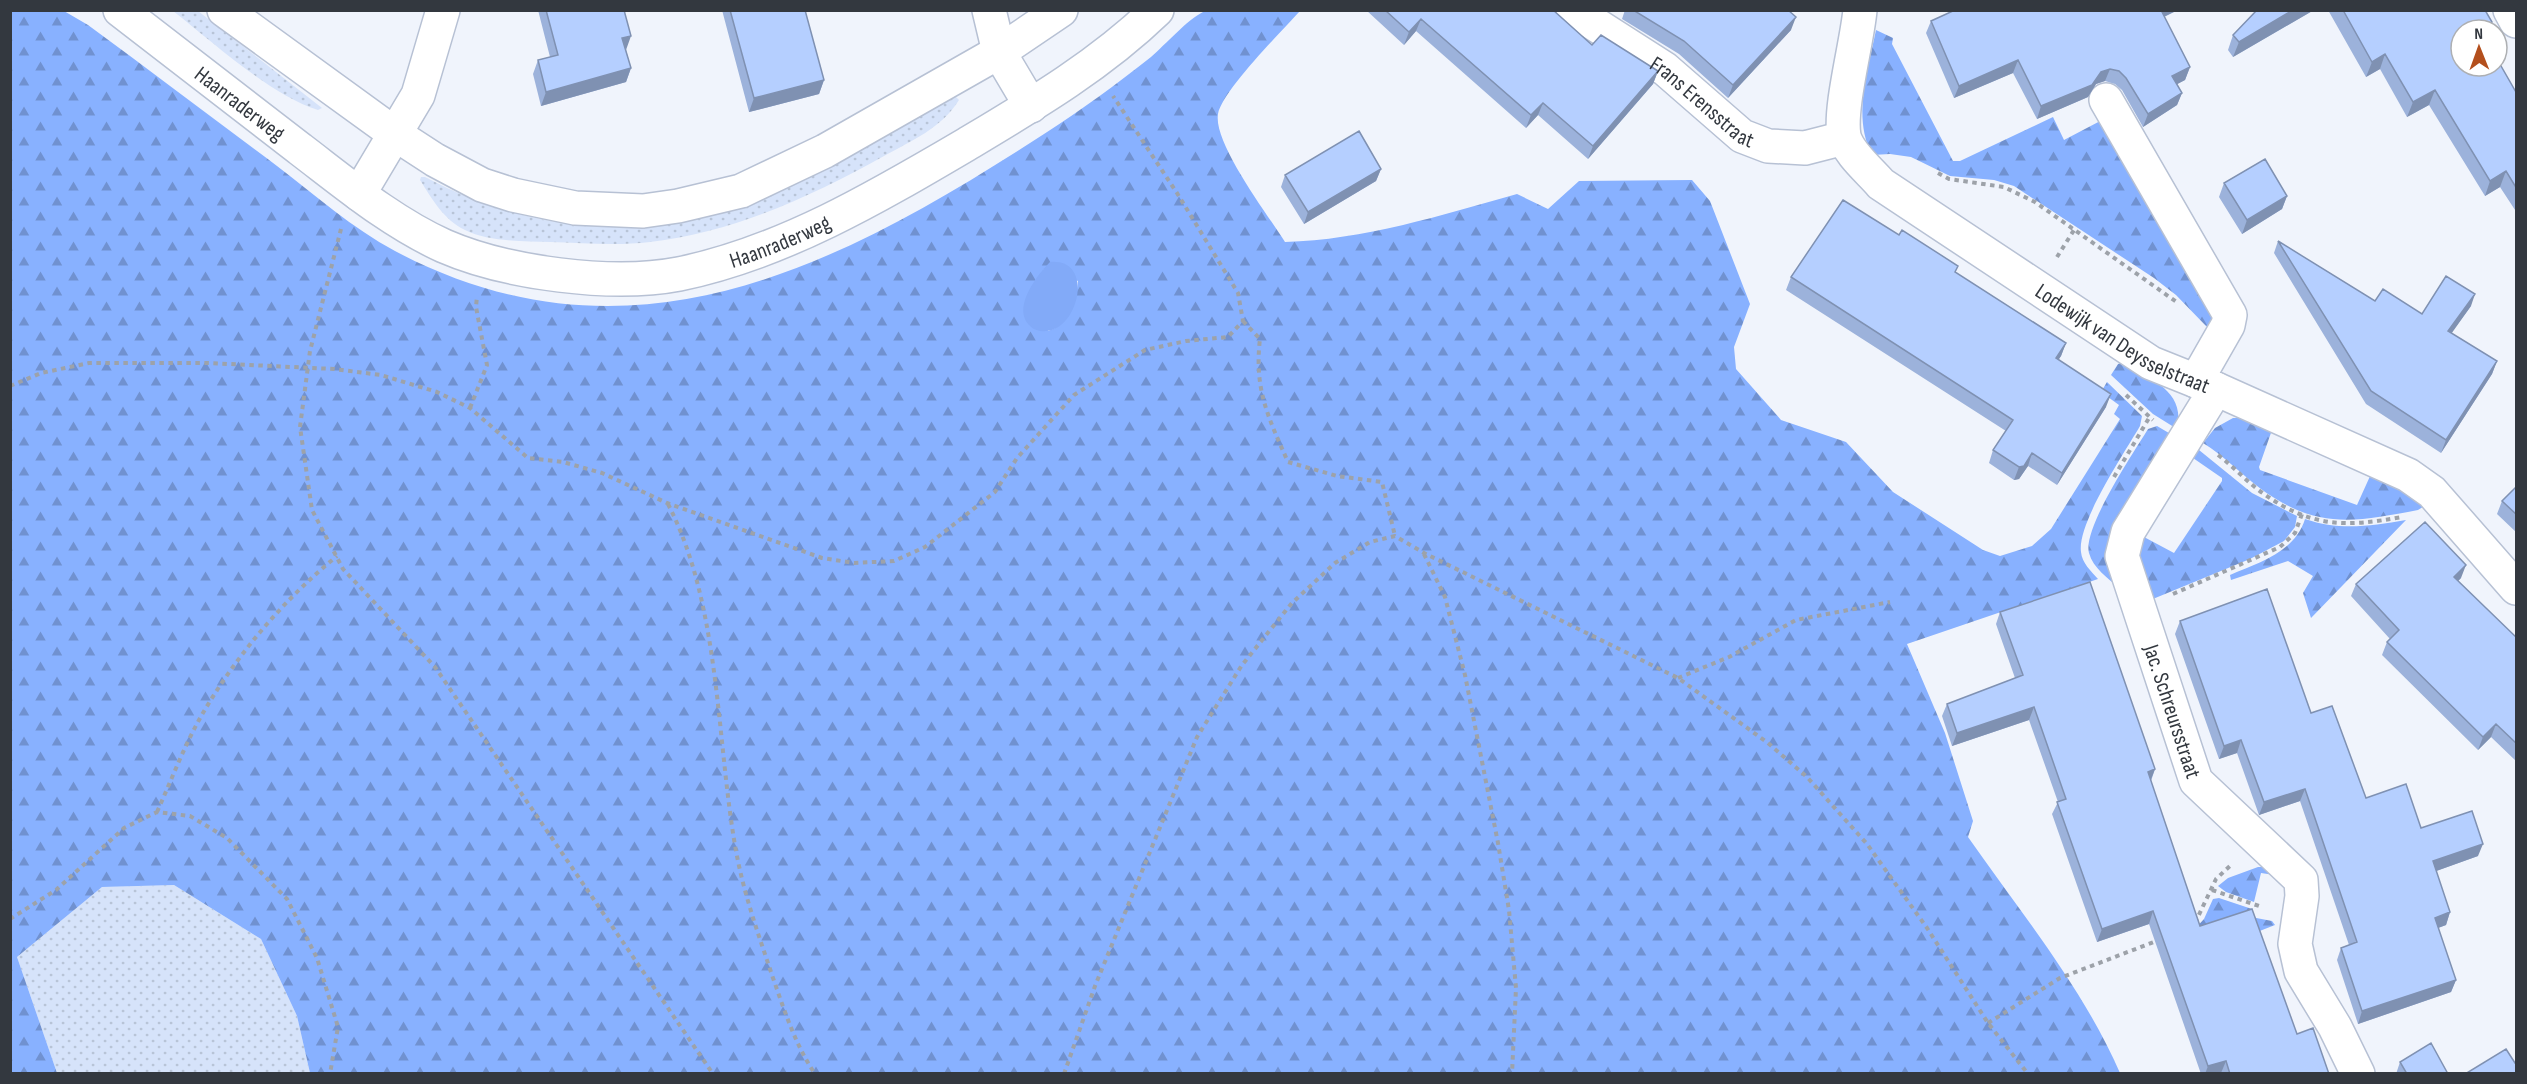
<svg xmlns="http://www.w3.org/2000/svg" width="2527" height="1084" viewBox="0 0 2527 1084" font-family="'Sofia Sans Condensed',sans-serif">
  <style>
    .grass { fill: url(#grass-dots) }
    .forest { fill: url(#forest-firs); fill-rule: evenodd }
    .water { fill: #82aaf8 }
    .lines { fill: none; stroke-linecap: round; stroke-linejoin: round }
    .minor-casing { stroke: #b7c1d4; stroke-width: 36 }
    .path { stroke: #9da2a9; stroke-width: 4; stroke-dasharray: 4.5 4.5; stroke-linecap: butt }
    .minor { stroke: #fff; stroke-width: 33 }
    .wall { fill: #9cb2db }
    .shaded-wall { fill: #7f91b2 }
    .building { fill: #b5cfff; stroke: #7f91b2; stroke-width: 1.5 }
    .labels { text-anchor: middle; stroke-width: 4.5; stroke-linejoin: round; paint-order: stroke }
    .street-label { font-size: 22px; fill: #33383f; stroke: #fff }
  </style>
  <defs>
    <pattern id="grass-dots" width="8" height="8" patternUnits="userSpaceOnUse" patternTransform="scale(1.5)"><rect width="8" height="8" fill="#d6e3fa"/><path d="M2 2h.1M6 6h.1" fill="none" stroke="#b8c4d7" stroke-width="1.8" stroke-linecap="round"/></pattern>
    <pattern id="forest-firs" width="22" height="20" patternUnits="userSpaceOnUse" patternTransform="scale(1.5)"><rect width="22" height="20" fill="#88b1ff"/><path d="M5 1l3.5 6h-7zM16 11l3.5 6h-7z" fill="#7091d0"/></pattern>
  </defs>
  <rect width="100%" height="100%" fill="#f0f4fc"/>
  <path class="grass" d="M173,11H198L322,108L318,110C269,94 214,43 173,11Z
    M955,96L959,100C942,128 911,141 884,156C810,197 734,232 650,242C617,246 584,243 550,242C524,241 489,242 465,230C444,220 432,199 420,180L421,177H425C490,211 555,228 629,227L882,137Z
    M174,885L261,939L297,1016L310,1073H57L17,957L102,887Z"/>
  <path class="forest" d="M10,11H64L88,25C152,72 214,119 277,166C315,195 352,228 395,251C633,377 841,265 1044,134C1081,110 1117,84 1151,57C1166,44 1187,20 1203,12C1215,6 1282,11 1300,11C1282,31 1222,91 1218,114C1213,143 1268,215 1285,242C1363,240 1442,215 1517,194L1548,209L1579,181L1692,180L1710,201L1750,304L1734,347L1736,369L1781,420L1846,442L1893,492L1983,550L2000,556L2032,546L2051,529L2120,419L2114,414L2119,405L2101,392L2107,382L2142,416L2140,426C2125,452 2077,523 2081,552C2082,563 2091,571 2098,579L1907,644L1945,733L1973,821L1968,837C2021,913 2083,988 2120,1073H310L297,1016L261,939L174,885L102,887L17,957L57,1073H11ZM1044,269L1078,281C1076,302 1071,324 1048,331L1037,281Z
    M1876,30L1893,38L1892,44L1953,161H1960L2053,117L2064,140L2104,119L2219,313L2215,330L2206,326L2176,295L2154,278L2014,186L1994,180L1950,176L1911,157L1890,154L1872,155C1852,116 1868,70 1876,30Z
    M2124,362C2151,380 2186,391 2177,429L2153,414L2111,375L2118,364Z
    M2233,418H2249L2272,430L2259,467L2260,470L2357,505L2371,474L2394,484L2426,505L2418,510C2355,522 2317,530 2261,489C2241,474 2224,456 2203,443L2215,428Z
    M2157,426L2174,436L2110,533L2108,553L2119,588C2108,578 2093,568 2089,553C2082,529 2134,452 2148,429Z
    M2199,450L2252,493L2297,516L2295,527L2284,541L2250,559L2148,601L2134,551L2144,537L2174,553L2222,481V478L2193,458Z
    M2305,519C2340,531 2370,526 2406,520L2311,618L2303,593L2313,576L2288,561L2231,580L2230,575C2259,563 2295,552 2305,519Z
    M2258,867H2265L2281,876L2261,873L2254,902L2226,892L2218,886L2228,878Z
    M2219,898L2252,909L2251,917L2272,921L2275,925L2252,934L2192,932L2204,919L2213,899Z"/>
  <path class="water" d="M1050,262C1092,258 1081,321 1052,330C1045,332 1036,332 1030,326C1011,309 1037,275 1050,262Z"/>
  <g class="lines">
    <g class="minor-casing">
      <g id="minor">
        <path id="s1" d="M120,10C180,57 240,103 300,149C346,184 391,222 444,246C506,273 612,287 679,274C782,253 877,197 967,144C1034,104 1100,65 1157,10"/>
        <path d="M224,10L395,134L435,160L482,185L513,195L575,208L643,211L678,206L741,191L825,151L999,52L1061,10"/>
        <path d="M989,10L999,52L1031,106"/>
        <path id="s2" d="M1573,10L1665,69L1742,136L1768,146L1805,148L1844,138"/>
        <path id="s3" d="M1860,10C1857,43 1839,108 1844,136C1848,153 1870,171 1881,184L2151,363L2216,389L2408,475L2432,492L2516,588"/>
        <path d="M2510,10L2516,21"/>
        <path d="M2106,100L2230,315L2228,325L2196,381"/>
        <path d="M359,194L418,95L443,10"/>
        <path id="s4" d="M2216,389L2128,532L2122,556L2196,781L2301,880L2302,896L2295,944L2301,971L2335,1027L2358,1074"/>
      </g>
    </g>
    <path class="path" d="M1938,173L1949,179L2004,187L2035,202L2178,303
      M341,229L310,351L300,427L312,510L343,569L435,667L713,1074
      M2057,257L2074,230
      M1243,321L1260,339C1254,389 1268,417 1288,462L1337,476L1382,482L1395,536
      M10,386L41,373L89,363H208L334,369L381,375L437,392L470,408L528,458L563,462L602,473L667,503L822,558L854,563L894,561L925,547L995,492L1017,458L1074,395L1145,350L1186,341L1228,337L1243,321L1238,293L1177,193L1113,96
      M2126,395L2153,420
      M470,408L487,365L476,307L477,296
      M2218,455C2234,467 2248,483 2264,494C2312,528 2347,527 2402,517
      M2114,477L2149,418
      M668,504C721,607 716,740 736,851C744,895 759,936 773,978C785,1012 795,1044 815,1074
      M1424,554L1445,597L1465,675L1498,843L1509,910L1516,988L1512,1074
      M2173,594L2280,547L2295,533L2302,514
      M1678,678L1729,657L1796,620L1890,602
      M157,812C171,781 183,749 199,720C233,659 283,600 337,556
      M2212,890L2262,907
      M10,919L56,890L124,828L157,812L190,816L227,838L287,899L317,958L338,1027L330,1074
      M2195,923L2216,879L2232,864
      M1988,1023L2060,978L2159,940
      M1064,1074L1095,986L1197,737L1242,665L1292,603L1335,563L1370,542L1395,536L1424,553L1678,678L1768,743L1807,777L1867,844L1927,928L1988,1023L2028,1074"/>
    <use href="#minor" class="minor"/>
  </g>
  <path class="wall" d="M538,10H624L626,50L631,68L626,82L541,106L533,74L538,60L550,57Z
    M722,10H805L824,80L819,94L749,112Z
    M1366,10H1553L1592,45L1658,71L1653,84L1588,159L1538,115L1526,128L1416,31L1404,45Z
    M1625,10H1788L1791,30L1728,98L1679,54L1622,19Z
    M1955,10H2178L2164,17L2190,67L2185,80L2177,84L2182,93L2177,105L2143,127L2122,90L2115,84L2105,81L2096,84L2088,97L2037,119L2013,73L1954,98L1926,33L1931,21Z
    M2257,10H2314L2233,57L2228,50L2233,35Z
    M2328,10H2485L2492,22L2489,30H2461L2517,94V213L2500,187L2485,196L2429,105L2407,117L2380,69L2366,77Z
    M1381,169L1376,181L1304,224L1281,187L1285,175Z
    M2224,183L2287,196L2282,209L2242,234L2219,197Z
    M2278,241L2375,301L2422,314L2471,306L2451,333L2497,361L2492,374L2441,453L2366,404L2274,253Z
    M1956,273L2066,343L2061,356L2058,360L2106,407L2057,485L2028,466L2019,479L2014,480L1989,463L1993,450L2006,431L1786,290L1791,277Z
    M2517,486V533L2497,514L2502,501Z
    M2461,578L2458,581L2517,638V762L2491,737L2478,750L2382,655L2387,642L2390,639L2351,596L2356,584Z
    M2000,612L2155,769L2151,781L2200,926L2297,1034L2329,1074H2201L2149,924L2097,942L2052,814L2058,802L2029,720L1952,746L1942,716L1947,704L2015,678L1996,624Z
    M2180,621L2311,713L2366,798L2478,856L2436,871L2450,912L2446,925L2438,928L2456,980L2451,992L2358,1024L2337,960L2341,948L2349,945L2300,801L2259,815L2237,753L2219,759L2175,634Z
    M2400,1062L2448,1074H2396Z"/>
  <path class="shaded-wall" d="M2159,10H2178L2155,21Z
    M2293,10H2314L2233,57L2239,42Z
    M1796,17L1791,30L1728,98L1733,85Z
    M1421,19L1416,31L1404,45L1409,32Z
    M2492,22L2489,30H2480L2481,29Z
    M631,36L626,50L622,38Z
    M2385,54L2380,69L2366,77L2372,62Z
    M2018,60L2013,73L1954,98L1959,86Z
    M2190,67L2185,80L2168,89L2172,76Z
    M631,68L626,82L541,106L546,92Z
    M2110,69L2105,81L2096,84L2088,97L2037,119L2041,106L2101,72Z
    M1658,71L1653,84L1588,159L1593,146Z
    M824,80L819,94L749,112L754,98Z
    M2435,90L2429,105L2407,117L2413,102Z
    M2182,93L2177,105L2143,127L2148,114Z
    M1543,103L1538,115L1526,128L1531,115Z
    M1381,169L1376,181L1304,224L1308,212Z
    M2506,171L2500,187L2485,196L2490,181Z
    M2287,196L2282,209L2242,234L2247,220Z
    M2475,294L2471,306L2444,344L2448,331Z
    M2066,343L2061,356L2051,371L2056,358Z
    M2497,361L2492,374L2441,453L2446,440Z
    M2111,394L2106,407L2057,485L2062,473Z
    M2032,453L2028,466L2019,479L2014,480L2019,467Z
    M2466,565L2461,578L2449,590L2454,577Z
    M2034,707L2029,720L1952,746L1957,733Z
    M2496,724L2491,737L2478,750L2483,737Z
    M2241,740L2237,753L2219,759L2224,746Z
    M2155,769L2150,782L2148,772Z
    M2305,789L2300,801L2259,815L2264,802Z
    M2483,844L2478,856L2428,874L2433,861Z
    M2153,911L2149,924L2097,942L2102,929Z
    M2450,912L2446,925L2430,931L2435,918Z
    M2456,980L2451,992L2358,1024L2362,1011Z
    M2226,1061L2221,1073L2205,1074L2208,1066Z"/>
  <path class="building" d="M546,10H624L631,36L622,38L631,68L546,92L538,60L558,55Z
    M730,10H805L824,80L754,98Z
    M1385,10H1553L1592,45L1601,35L1658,71L1593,146L1543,103L1531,115L1421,19L1409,32Z
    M1633,10H1788L1796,17L1733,85L1684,41Z
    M1955,10H2161L2190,67L2172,76L2182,93L2148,114L2126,78L2119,71L2110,69L2101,72L2092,85L2041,106L2018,60L1959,86L1931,21Z
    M2257,10H2293L2239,42L2233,35Z
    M2343,10H2485L2492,22L2481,29V30H2461V66H2497V59L2517,94V189L2506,171L2490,181L2435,90L2413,102L2385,54L2372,62Z
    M1359,131L1381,169L1308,212L1285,175Z
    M2265,159L2287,196L2247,220L2224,183Z
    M1843,200L1899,235L1902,230L1958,266L1955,272L2066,343L2056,358L2111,394L2062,473L2032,453L2024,466L2019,467L1993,450L2013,420L1791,277Z
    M2278,241L2375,301L2383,289L2422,314L2446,276L2475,294L2448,331L2497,361L2446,440L2371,391Z
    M2517,486V515L2502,501Z
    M2425,522L2466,565L2454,577L2517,638V744L2496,724L2483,737L2387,642L2399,630L2356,584Z
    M2090,582L2155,769L2148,772L2200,926L2252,909L2297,1034L2313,1028L2329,1074H2230L2226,1061L2208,1066L2153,911L2102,929L2057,802L2066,799L2034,707L1957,733L1947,704L2023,675L2000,612Z
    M2267,589L2311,713L2332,706L2366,798L2406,784L2421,828L2472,811L2483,844L2433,861L2450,912L2435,918L2456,980L2362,1011L2341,948L2357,942L2305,789L2264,802L2241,740L2224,746L2180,621Z
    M2431,1043L2448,1074H2407L2400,1062Z
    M2506,1049L2515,1063L2517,1062V1074H2465Z"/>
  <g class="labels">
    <g class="street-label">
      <text dy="8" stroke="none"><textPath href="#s2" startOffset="159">Frans Erensstraat</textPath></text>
      <text dy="8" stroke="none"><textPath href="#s1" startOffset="152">Haanraderweg</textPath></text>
      <text dy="8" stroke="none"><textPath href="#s1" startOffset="747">Haanraderweg</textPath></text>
      <text dy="8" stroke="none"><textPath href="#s3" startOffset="476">Lodewijk van Deysselstraat</textPath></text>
      <text dy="8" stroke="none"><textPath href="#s4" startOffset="356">Jac. Schreursstraat</textPath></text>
    </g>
  </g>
  <rect width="2527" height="1084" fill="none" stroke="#33383f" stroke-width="24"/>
  <g transform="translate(2479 48) rotate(359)"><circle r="28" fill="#ffffff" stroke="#adafb2" stroke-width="1.5"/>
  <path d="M0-4.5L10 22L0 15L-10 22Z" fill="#b34f1d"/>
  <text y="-9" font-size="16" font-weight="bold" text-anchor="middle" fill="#33383f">N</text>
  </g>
</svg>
